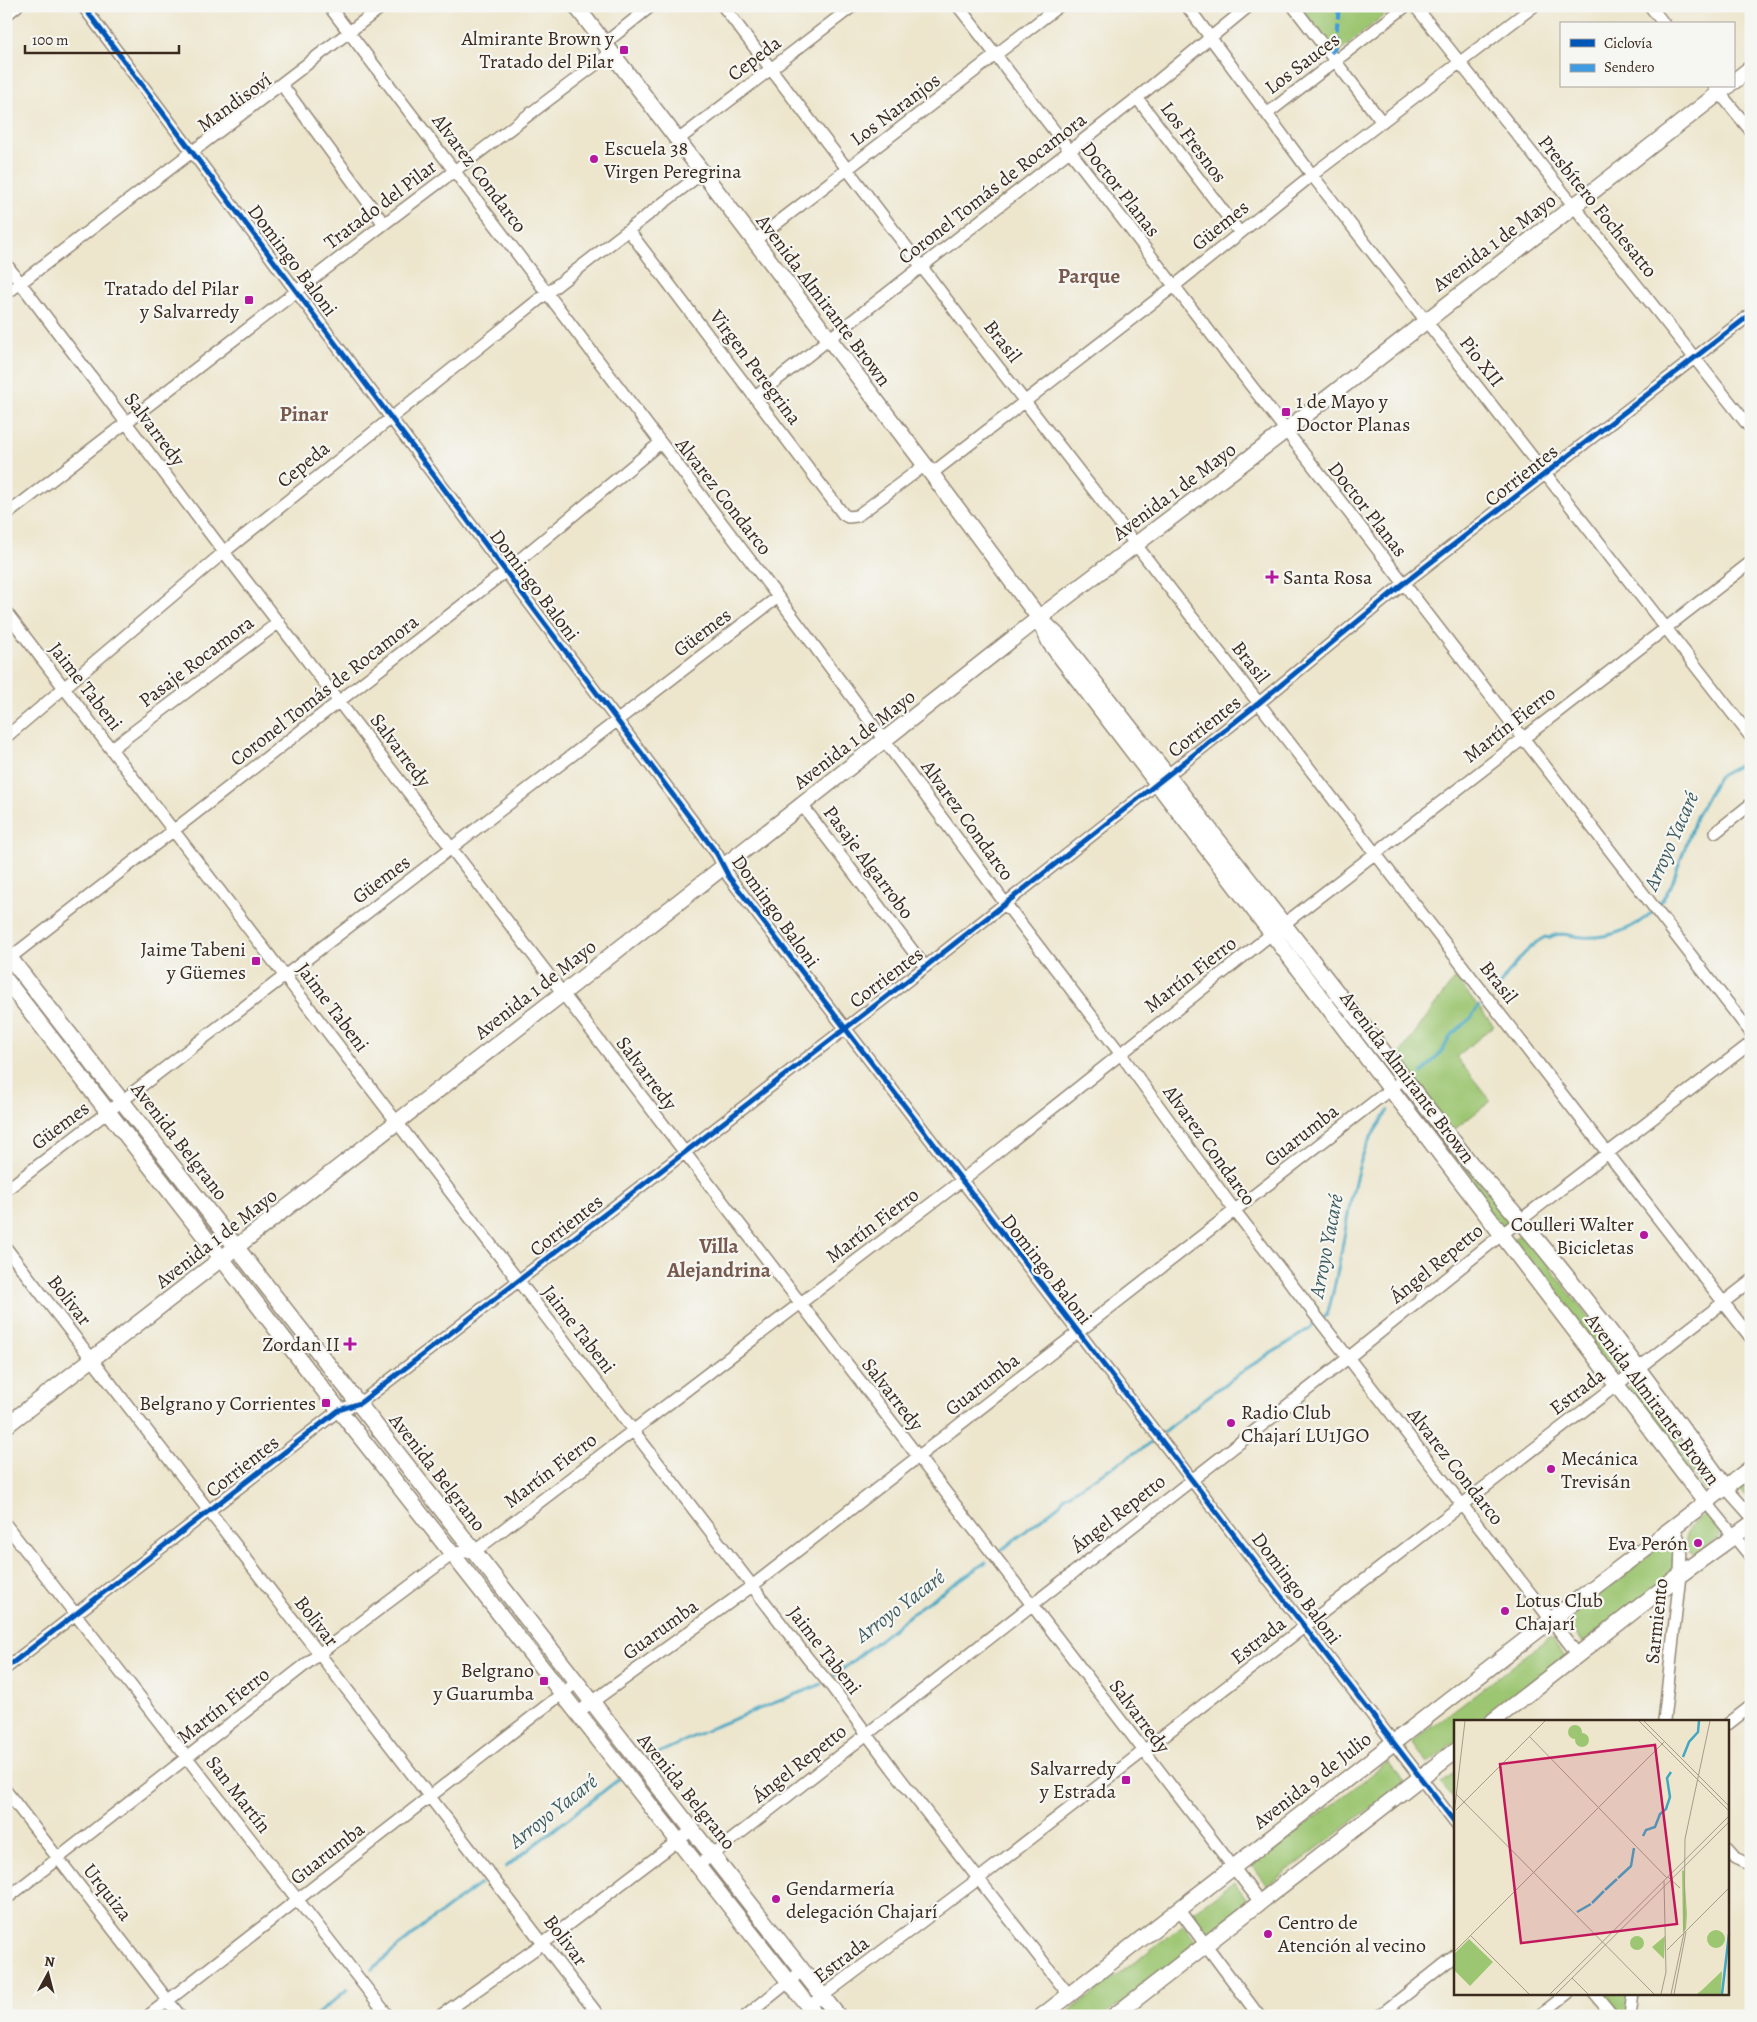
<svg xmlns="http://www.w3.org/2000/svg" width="1757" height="2022" viewBox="0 0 1757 2022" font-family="Alegreya,serif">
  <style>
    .green { fill: #9dc672; stroke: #6c7848 }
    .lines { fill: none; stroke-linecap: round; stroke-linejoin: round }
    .stream { stroke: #43a7c3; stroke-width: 3 }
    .minor-casing { stroke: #948876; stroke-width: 14 }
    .major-casing { stroke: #948876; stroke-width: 18 }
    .minor { stroke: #fff; stroke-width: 11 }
    .major { stroke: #fff; stroke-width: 15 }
    .quiet { stroke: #3f9ce0; stroke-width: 4; stroke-dasharray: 8 4; stroke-linecap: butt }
    .cycleway-casing { stroke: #f6f6f2; stroke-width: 8 }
    .cycleway { stroke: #0057b8; stroke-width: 5 }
    .poi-dot { fill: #b5179e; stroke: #f6f6f2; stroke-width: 2 }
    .labels { text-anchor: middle; stroke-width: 4.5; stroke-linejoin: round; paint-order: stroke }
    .poi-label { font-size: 20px; fill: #3b2a1e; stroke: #f6f6f2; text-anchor: end }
    .street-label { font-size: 20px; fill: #3b2a1e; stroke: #f6f6f2 }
    .neighbourhood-label { font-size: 21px; font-weight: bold; fill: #77594d; stroke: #f6f6f2 }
    .water-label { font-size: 21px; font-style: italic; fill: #3e5c60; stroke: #f6f6f2 }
    .inset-river { fill: none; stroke: #43a7c3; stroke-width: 2.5 }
    .inset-road { fill: none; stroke: #a69b87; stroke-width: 1 }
    .view { fill: #c2185b; fill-opacity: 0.15; stroke: #c2185b; stroke-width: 2.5 }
    .inset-edge { fill: none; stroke: #3b2a1e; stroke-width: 2.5 }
  </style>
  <rect width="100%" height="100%" fill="#f6f6f2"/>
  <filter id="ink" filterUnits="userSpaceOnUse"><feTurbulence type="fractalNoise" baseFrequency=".02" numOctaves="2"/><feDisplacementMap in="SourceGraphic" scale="10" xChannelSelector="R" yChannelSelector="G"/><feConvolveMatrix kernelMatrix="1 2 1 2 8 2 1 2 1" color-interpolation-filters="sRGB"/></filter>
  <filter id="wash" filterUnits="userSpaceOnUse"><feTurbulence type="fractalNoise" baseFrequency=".0096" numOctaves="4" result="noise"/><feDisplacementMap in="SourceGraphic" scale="20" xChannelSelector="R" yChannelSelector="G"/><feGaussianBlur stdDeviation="1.12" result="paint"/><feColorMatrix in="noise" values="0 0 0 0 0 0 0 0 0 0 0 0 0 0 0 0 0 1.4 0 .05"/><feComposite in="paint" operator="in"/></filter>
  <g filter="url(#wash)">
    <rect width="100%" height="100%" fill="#ede6cd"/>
    <path class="green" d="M1298,6H1395L1337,54Z
      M1289,940L1392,1071L1387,1074L1285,942Z
      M1455,978L1494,1026L1456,1057L1491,1101L1451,1132L1398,1056Z
      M1408,1093L1510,1219L1502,1227L1403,1097Z
      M1523,1232L1626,1367L1615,1376L1512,1240Z
      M1639,1379L1711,1484L1704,1489L1625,1389Z
      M1751,1475V1504L1737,1487Z
      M1704,1515L1709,1517L1720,1531L1718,1538L1696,1555L1685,1550C1686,1533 1688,1523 1704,1515Z
      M1664,1544L1671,1546L1676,1552L1672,1574L1583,1643L1567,1621Z
      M1550,1637L1565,1658L1483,1721H1456V1741L1428,1763L1412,1742Z
      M1388,1762L1405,1782L1267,1886L1252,1866Z
      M1456,1772V1802L1441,1784Z
      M1234,1882L1249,1902L1207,1934L1192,1913Z
      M1183,1925L1198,1944L1105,2016H1064Z
      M1597,1993H1631L1629,2016H1616Z"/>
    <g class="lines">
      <path class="stream" d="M1657,907L1671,886L1696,817L1718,777L1751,759
        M1494,993C1507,975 1525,947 1545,937L1549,938C1559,931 1570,936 1582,937C1608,939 1635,929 1653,911
        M1422,1073L1443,1050L1450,1036L1471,1018L1479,1006
        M1322,1318L1327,1315C1344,1260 1345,1203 1365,1149C1370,1136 1381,1122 1389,1110
        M1163,1433C1191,1409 1219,1387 1249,1367C1272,1352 1296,1340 1317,1322
        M999,1552L1060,1504L1065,1496L1151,1443
        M834,1676L920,1607L986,1562
        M648,1758L716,1726L822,1684
        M506,1867L619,1779
        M372,1969L427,1923L480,1884
        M315,2016L348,1989"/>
    </g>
  </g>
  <g filter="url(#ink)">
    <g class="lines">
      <g class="minor-casing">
        <path id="minor" d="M83,6L717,854L729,877L1456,1824
          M329,6L778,597L1005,903L1120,1053L1235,1211L1578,1655
          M723,6L988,354L1751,1338
          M958,6L1751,1033
          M1187,6L1312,175L1751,737
          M1293,6L1382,122
          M1415,6L1751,429
          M1650,6L1664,24
          M6,15L17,6
          M605,43L651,6
          M282,85L384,224
          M1714,86L1751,131
          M1137,98L1240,233
          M1268,113L1406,6
          M678,140L853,6
          M629,231L843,514L848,517L857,516L925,465
          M754,241L1059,6
          M6,264L224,552L1260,1902
          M6,294L383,6
          M755,397L1137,98L1249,6
          M931,474L1173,287L1312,175L1534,6
          M6,515L384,224L612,52
          M6,612L809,1660L832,1687L892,1768L1069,1995
          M6,737L224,552L547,293L702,173
          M111,749L279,622
          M802,805L925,967
          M1716,832L1751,804
          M6,961L506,571L660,443
          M6,1190L778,597
          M6,1248L599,2016
          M1726,1488L1751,1516
          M1706,1502L1751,1557
          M6,1525L388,2016
          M6,1668L339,1410L360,1403L925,967L1259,703L1403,584L1751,314
          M577,1713L752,1586L1397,1084
          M1664,1721L1680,1575L1681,1545L1674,1527
          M1728,1724L1751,1706
          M6,1791L180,2016
          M1728,1849L1736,1858L1751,1865
          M698,1866L1348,1358L1501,1235L1751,1043
          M6,1899L319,1654L454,1553L475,1551L961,1181L1284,924L1751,562
          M1179,1909L1259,2016
          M1594,1993L1613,2016
          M808,2007L977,1880L1751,1281
          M148,2016L577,1682
          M440,2016L545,1942L692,1830
          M746,2016L803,1970
          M1379,2016L1456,1955
          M1539,2016L1568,1993
          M1630,2016L1633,1993"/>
      </g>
      <g class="major-casing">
        <path id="major" d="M576,6L925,465L1039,618L1060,638L1471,1164C1564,1266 1645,1377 1726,1488
          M1733,82L1751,68
          M1042,626L1050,643L1706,1502
          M6,953L838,2016
          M6,980L339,1410L816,2016
          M6,1426L563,993L1039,618L1285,431L1728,86
          M1493,1721L1680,1575L1751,1524
          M1042,2016L1551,1620L1751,1468
          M1114,2016L1456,1750"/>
      </g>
      <use href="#minor" class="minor"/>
      <use href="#major" class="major"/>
      <path class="quiet" d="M1331,53L1335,48L1339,6"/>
      <g class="cycleway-casing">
        <path id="cycleway" d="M83,6L717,854L729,877L1456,1824
          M6,1668L339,1410L360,1403L925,967L1259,703L1403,584L1751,314"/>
      </g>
      <use href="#cycleway" class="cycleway"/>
    </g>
  </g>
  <g class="poi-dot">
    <rect x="619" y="45" width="10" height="10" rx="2.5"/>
    <circle cx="594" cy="159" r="5"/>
    <rect x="244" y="295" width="10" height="10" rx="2.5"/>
    <rect x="1281" y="407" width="10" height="10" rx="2.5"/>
    <path d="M1269.5 569.5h5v5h5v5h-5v5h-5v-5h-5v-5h5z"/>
    <rect x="251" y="956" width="10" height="10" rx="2.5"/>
    <circle cx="1644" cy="1235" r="5"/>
    <path d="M347.5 1336.5h5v5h5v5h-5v5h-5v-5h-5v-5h5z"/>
    <rect x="321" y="1398" width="10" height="10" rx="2.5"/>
    <circle cx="1231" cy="1423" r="5"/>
    <circle cx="1551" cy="1469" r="5"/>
    <circle cx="1698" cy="1543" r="5"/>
    <circle cx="1505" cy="1611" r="5"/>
    <rect x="539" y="1676" width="10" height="10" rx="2.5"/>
    <rect x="1121" y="1775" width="10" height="10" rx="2.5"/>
    <circle cx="776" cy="1899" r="5"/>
    <circle cx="1268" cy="1934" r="5"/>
  </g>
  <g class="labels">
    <g class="poi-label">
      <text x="614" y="45">Almirante Brown y<tspan x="614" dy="23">Tratado del Pilar</tspan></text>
      <text x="604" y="155" text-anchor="start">Escuela 38<tspan x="604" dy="23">Virgen Peregrina</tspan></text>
      <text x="239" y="295">Tratado del Pilar<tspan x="239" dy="23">y Salvarredy</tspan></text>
      <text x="1296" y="408" text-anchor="start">1 de Mayo y<tspan x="1296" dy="23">Doctor Planas</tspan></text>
      <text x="1283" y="584" text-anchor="start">Santa Rosa</text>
      <text x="246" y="956">Jaime Tabeni<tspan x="246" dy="23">y Güemes</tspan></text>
      <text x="1634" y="1231">Coulleri Walter<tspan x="1634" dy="23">Bicicletas</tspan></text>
      <text x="340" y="1351">Zordan II</text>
      <text x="316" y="1410">Belgrano y Corrientes</text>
      <text x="1241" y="1419" text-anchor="start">Radio Club<tspan x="1241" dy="23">Chajarí LU1JGO</tspan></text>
      <text x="1561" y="1465" text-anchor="start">Mecánica<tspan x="1561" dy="23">Trevisán</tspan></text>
      <text x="1688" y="1550">Eva Perón</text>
      <text x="1515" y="1607" text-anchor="start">Lotus Club<tspan x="1515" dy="23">Chajarí</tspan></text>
      <text x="534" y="1677">Belgrano<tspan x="534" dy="23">y Guarumba</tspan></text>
      <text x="1116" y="1775">Salvarredy<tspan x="1116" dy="23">y Estrada</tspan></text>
      <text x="786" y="1895" text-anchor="start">Gendarmería<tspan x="786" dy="23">delegación Chajarí</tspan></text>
      <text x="1278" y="1929" text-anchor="start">Centro de<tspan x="1278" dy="23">Atención al vecino</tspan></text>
    </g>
    <g class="street-label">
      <text transform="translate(754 58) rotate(-37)" y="7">Cepeda</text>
      <text transform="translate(1302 63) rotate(-37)" y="7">Los Sauces</text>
      <text transform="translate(234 102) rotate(-36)" y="7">Mandisoví</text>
      <text transform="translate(895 109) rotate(-37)" y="7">Los Naranjos</text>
      <text transform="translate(1194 142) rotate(53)" y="7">Los Fresnos</text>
      <text transform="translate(480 173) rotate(53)" y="7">Alvarez Condarco</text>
      <text transform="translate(992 188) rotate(-38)" y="7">Coronel Tomás de Rocamora</text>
      <text transform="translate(1121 189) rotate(52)" y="7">Doctor Planas</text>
      <text transform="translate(380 204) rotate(-37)" y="7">Tratado del Pilar</text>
      <text transform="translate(1598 206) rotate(51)" y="7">Presbítero Fochesatto</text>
      <text transform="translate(1220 225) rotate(-39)" y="7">Güemes</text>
      <text transform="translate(1494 242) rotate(-37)" y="7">Avenida 1 de Mayo</text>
      <text transform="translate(293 260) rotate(53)" y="7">Domingo Baloni</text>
      <text transform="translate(824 300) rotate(53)" y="7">Avenida Almirante Brown</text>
      <text transform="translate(1003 341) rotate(52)" y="7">Brasil</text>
      <text transform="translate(1482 361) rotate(52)" y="7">Pio XII</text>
      <text transform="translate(756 367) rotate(53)" y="7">Virgen Peregrina</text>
      <text transform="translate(155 429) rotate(53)" y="7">Salvarredy</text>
      <text transform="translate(303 464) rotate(-39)" y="7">Cepeda</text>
      <text transform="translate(1521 475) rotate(-38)" y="7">Corrientes</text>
      <text transform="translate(1174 491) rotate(-37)" y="7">Avenida 1 de Mayo</text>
      <text transform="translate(724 496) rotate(52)" y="7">Alvarez Condarco</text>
      <text transform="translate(1368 509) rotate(52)" y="7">Doctor Planas</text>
      <text transform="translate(535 585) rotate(53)" y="7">Domingo Baloni</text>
      <text transform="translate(702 632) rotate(-37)" y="7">Güemes</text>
      <text transform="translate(196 661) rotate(-37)" y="7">Pasaje Rocamora</text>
      <text transform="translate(1251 662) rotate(52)" y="7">Brasil</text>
      <text transform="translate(86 686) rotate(52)" y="7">Jaime Tabeni</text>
      <text transform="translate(324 690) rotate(-38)" y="7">Coronel Tomás de Rocamora</text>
      <text transform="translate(1509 724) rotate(-38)" y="7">Martín Fierro</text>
      <text transform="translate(1204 726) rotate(-38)" y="7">Corrientes</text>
      <text transform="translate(854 739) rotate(-38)" y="7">Avenida 1 de Mayo</text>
      <text transform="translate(401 750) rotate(53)" y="7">Salvarredy</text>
      <text transform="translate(968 820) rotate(54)" y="7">Alvarez Condarco</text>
      <text transform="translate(869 862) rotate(53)" y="7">Pasaje Algarrobo</text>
      <text transform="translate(381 879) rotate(-37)" y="7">Güemes</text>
      <text transform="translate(776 911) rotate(54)" y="7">Domingo Baloni</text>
      <text transform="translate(1190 974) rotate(-38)" y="7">Martín Fierro</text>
      <text transform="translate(886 977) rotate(-37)" y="7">Corrientes</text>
      <text transform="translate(1499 982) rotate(52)" y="7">Brasil</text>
      <text transform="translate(535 989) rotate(-38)" y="7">Avenida 1 de Mayo</text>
      <text transform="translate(333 1007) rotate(53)" y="7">Jaime Tabeni</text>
      <text transform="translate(647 1073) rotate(53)" y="7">Salvarredy</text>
      <text transform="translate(1408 1077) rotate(53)" y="7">Avenida Almirante Brown</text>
      <text transform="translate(60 1125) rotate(-37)" y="7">Güemes</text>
      <text transform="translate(1301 1135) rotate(-38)" y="7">Guarumba</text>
      <text transform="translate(180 1141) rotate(52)" y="7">Avenida Belgrano</text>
      <text transform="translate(1210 1145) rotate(54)" y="7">Alvarez Condarco</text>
      <text transform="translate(566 1225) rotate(-38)" y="7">Corrientes</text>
      <text transform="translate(872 1225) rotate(-37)" y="7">Martín Fierro</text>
      <text transform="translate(216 1238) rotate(-38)" y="7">Avenida 1 de Mayo</text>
      <text transform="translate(1436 1263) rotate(-39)" y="7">Ángel Repetto</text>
      <text transform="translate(1047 1269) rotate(52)" y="7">Domingo Baloni</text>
      <text transform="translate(70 1300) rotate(52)" y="7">Bolivar</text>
      <text transform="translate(579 1329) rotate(52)" y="7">Jaime Tabeni</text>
      <text transform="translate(982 1384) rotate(-38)" y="7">Guarumba</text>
      <text transform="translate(1577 1391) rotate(-37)" y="7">Estrada</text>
      <text transform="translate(893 1394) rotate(52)" y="7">Salvarredy</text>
      <text transform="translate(1653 1399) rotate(53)" y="7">Avenida Almirante Brown</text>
      <text transform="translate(242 1466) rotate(-38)" y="7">Corrientes</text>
      <text transform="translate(1456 1466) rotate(52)" y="7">Alvarez Condarco</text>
      <text transform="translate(550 1470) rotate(-37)" y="7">Martín Fierro</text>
      <text transform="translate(438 1472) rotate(52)" y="7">Avenida Belgrano</text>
      <text transform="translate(1118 1513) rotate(-38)" y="7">Ángel Repetto</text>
      <text transform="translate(1297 1588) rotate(53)" y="7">Domingo Baloni</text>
      <text transform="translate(317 1621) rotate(52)" y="7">Bolivar</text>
      <text transform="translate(1656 1621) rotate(-84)" y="7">Sarmiento</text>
      <text transform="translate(660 1629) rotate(-36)" y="7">Guarumba</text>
      <text transform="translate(1258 1640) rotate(-38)" y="7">Estrada</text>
      <text transform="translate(825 1650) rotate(52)" y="7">Jaime Tabeni</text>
      <text transform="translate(223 1705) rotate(-38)" y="7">Martín Fierro</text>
      <text transform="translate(1140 1716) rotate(53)" y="7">Salvarredy</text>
      <text transform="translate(799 1763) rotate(-38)" y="7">Ángel Repetto</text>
      <text transform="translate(1312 1780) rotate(-38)" y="7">Avenida 9 de Julio</text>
      <text transform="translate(687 1791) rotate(51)" y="7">Avenida Belgrano</text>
      <text transform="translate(239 1794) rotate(52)" y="7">San Martín</text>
      <text transform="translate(327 1853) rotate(-38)" y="7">Guarumba</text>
      <text transform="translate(108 1892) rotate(52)" y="7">Urquiza</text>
      <text transform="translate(566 1940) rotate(53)" y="7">Bolivar</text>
      <text transform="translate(841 1959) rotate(-37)" y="7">Estrada</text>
    </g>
    <g class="neighbourhood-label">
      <text x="1089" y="283">Parque</text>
      <text x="304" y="421">Pinar</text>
      <text x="719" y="1253">Villa<tspan x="719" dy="24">Alejandrina</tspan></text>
    </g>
    <g class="water-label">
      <text transform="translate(1671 841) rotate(-66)" y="7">Arroyo Yacaré</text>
      <text transform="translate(1326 1246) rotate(-79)" y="7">Arroyo Yacaré</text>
      <text transform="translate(900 1606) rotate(-37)" y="7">Arroyo Yacaré</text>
      <text transform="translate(553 1811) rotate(-38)" y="7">Arroyo Yacaré</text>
    </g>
  </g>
  <g transform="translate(1454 1720)">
    <rect width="275" height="275" fill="#ede6cd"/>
    <path d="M114 12a7 7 0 1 1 14 0a7 7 0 1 1-14 0ZM121 20a7 7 0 1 1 14 0a7 7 0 1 1-14 0ZM230,150L233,194L232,209L229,212L228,151ZM253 219a9 9 0 1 1 18 0a9 9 0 1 1-18 0ZM211,216L210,239L198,227ZM176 223a7 7 0 1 1 14 0a7 7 0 1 1-14 0ZM15,219L39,242L16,266L0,250V234ZM268,251L267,274H243L248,270Z" fill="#9dc672"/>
    <path class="inset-river" d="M229,37L235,22L244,12L245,1M189,116L192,110L201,107L206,94L212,89L216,77L213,58L217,52M164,158L177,146L180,128M151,170L163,159M138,183L150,171M123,192L137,184M268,274L275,214"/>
    <path class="inset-road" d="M185,1L275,91M190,1L275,86M75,16L213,158M2,74L200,274M2,90L91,1M0,94L11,1M214,157L226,168M17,216L75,274M213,230L275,168M0,232L211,21M118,258L134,274M96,274L275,96M102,274L275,102M207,274L212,252L210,161M217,274L230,213L231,119L256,1M220,274L232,212"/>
    <path class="view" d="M201,25L223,204L67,223L46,44Z"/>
    <rect width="275" height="275" class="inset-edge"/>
  </g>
  <rect width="1757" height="2022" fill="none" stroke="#f6f6f2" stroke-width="25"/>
  <rect x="1560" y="22" width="175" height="65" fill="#f6f6f2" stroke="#aba49d"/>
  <rect x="1570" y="39" width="25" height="8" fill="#0057b8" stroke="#aba49d"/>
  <text x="1604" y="48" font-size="15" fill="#3b2a1e">Ciclovía</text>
  <rect x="1570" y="64" width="25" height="8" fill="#3f9ce0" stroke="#aba49d"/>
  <text x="1604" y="72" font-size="15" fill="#3b2a1e">Sendero</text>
  <g transform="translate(48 1974) rotate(7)" stroke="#f6f6f2" stroke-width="4" paint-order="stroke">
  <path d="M0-4L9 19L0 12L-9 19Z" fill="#3b2a1e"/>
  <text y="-8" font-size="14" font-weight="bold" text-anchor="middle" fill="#3b2a1e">N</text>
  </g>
  <path d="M25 45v8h154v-8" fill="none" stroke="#3b2a1e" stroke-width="2.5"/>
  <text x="32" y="45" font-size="15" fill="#3b2a1e" stroke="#f6f6f2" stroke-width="4" paint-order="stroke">100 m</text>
</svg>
